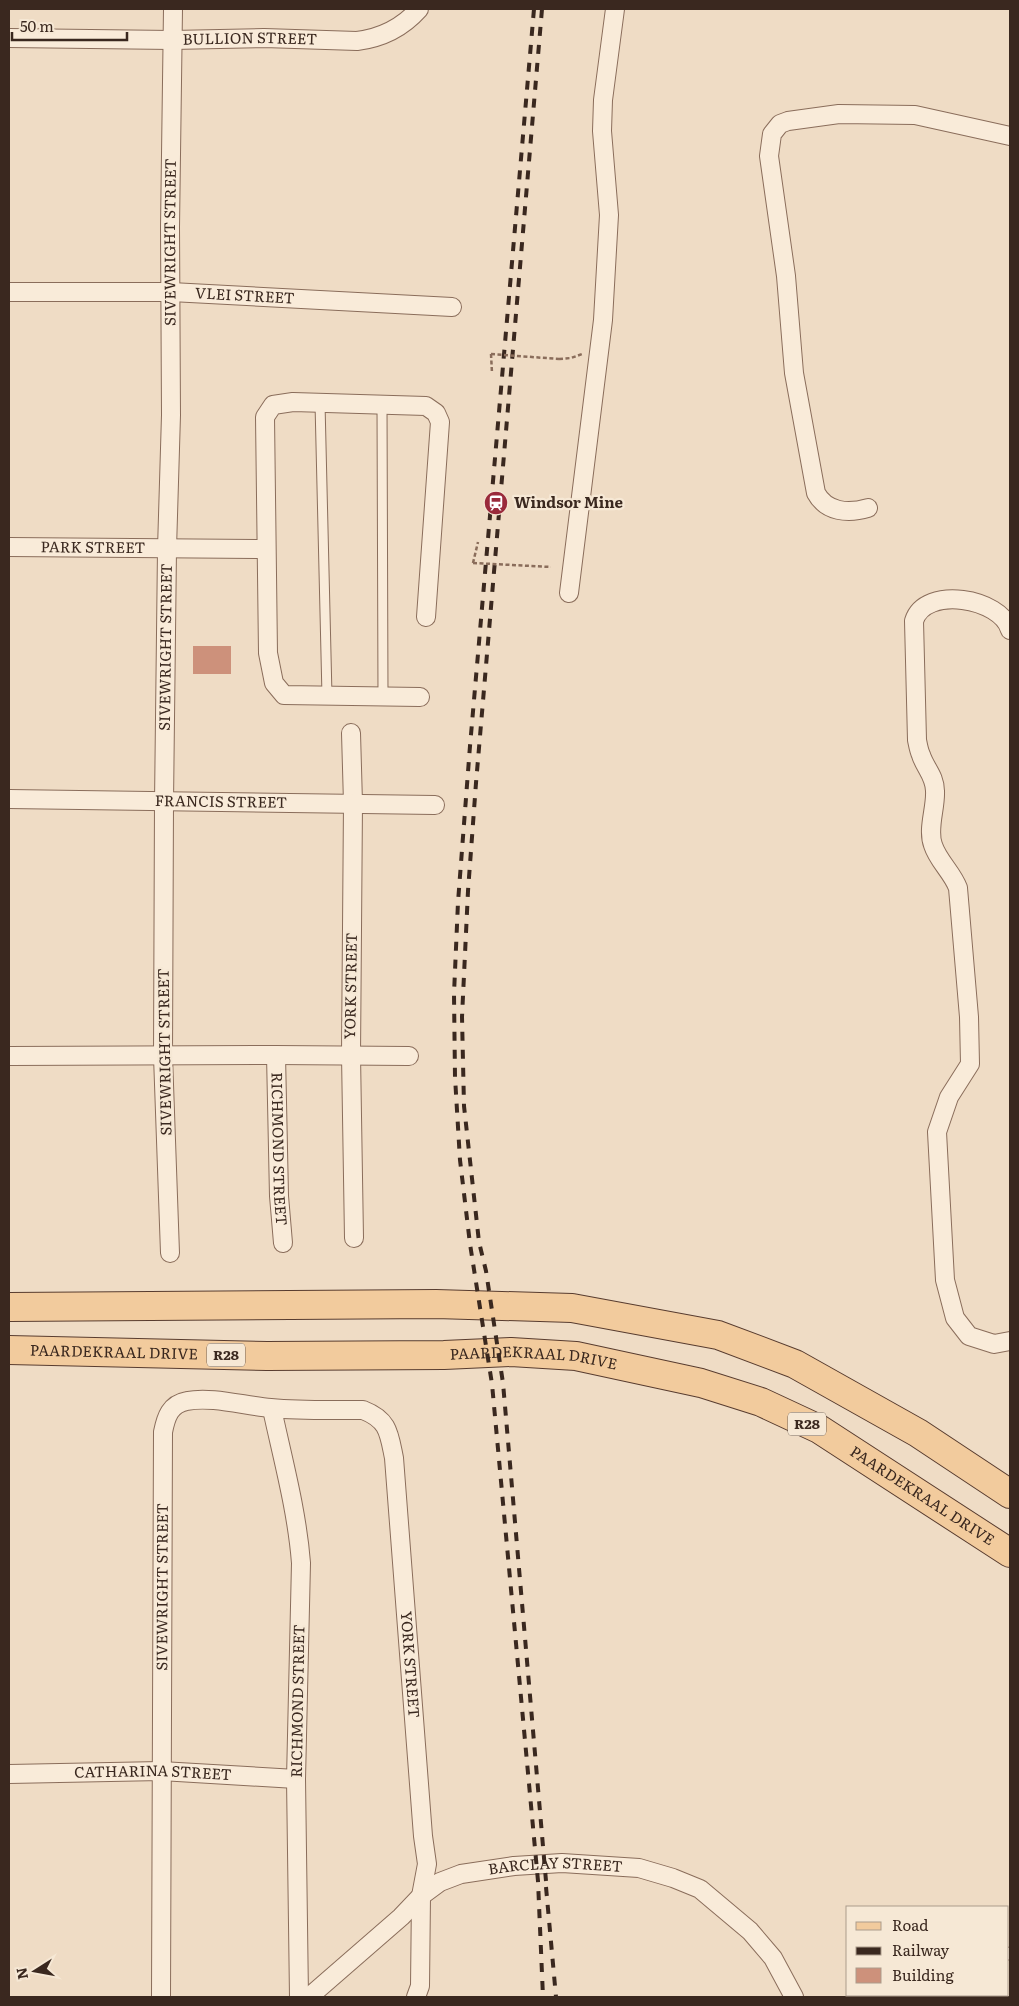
<svg xmlns="http://www.w3.org/2000/svg" width="1019" height="2006" viewBox="0 0 1019 2006" font-family="Literata,serif">
  <style>
    .building { fill: #cd917b }
    .lines { fill: none; stroke-linecap: round; stroke-linejoin: round }
    .service-casing { stroke: #8a6d5b; stroke-width: 11 }
    .minor-casing { stroke: #8a6d5b; stroke-width: 20 }
    .primary-casing { stroke: #583c2f; stroke-width: 30 }
    .path { stroke: #8a6d5b; stroke-width: 2.5; stroke-dasharray: 4 2.5; stroke-linecap: butt }
    .service { stroke: #f9ebd9; stroke-width: 9 }
    .minor { stroke: #f9ebd9; stroke-width: 18 }
    .primary { stroke: #f2cb9d; stroke-width: 28 }
    .rail { stroke: #3a281f; stroke-width: 4; stroke-dasharray: 9 9; stroke-linecap: butt }
    .path-bridge { stroke: #8a6d5b; stroke-width: 2.5; stroke-dasharray: 4 2.5; stroke-linecap: butt }
    .labels { text-anchor: middle; stroke-width: 4.5; stroke-linejoin: round; paint-order: stroke }
    .shield { fill: #f6e8d5; stroke: #726256; stroke-width: 1 }
    .shield-label { font-size: 14px; font-weight: bold; fill: #3a281f }
    .street-label { font-size: 15px; fill: #3a281f; stroke: #f6e8d5 }
    .poi-label { font-size: 15px; font-weight: bold; fill: #3a281f; stroke: #f6e8d5; text-anchor: start }
  </style>
  <rect width="100%" height="100%" fill="#efdcc5"/>
  <path class="building" d="M193,646H231V674H193Z"/>
  <g class="lines">
    <g class="service-casing">
      <path id="service" d="M320,403L327,696
        M382,404L383,696
        M1008,1955L1010,1952
        M973,1997L975,1995"/>
    </g>
    <g class="minor-casing">
      <g id="minor">
        <path id="s1" d="M9,38L172,40L264,38L357,41C381,38 403,27 419,9"/>
        <path id="s2" d="M9,292H171L452,307"/>
        <path d="M868,508C848,514 826,512 816,493L794,373L786,276L769,156L772,134L780,124L788,121L839,114L915,115L1010,136"/>
        <path id="s3" d="M9,547L266,549"/>
        <path d="M569,593L603,320L609,215L602,131L603,100L615,9"/>
        <path d="M1010,630C1001,598 925,585 914,621L917,740C918,745 919,751 921,755C925,768 935,776 935,791C936,808 927,829 933,845C938,861 952,872 958,888L969,1017L970,1064L949,1097L937,1132L945,1280L955,1318L969,1336L994,1344L1010,1341"/>
        <path d="M420,697L284,695L274,683L268,653L265,417L273,405L293,402L426,406L436,413L440,422L426,617"/>
        <path d="M351,733L353,803L351,1055L354,1238"/>
        <path id="s4" d="M9,799L435,805"/>
        <path id="s5" d="M276,1055L279,1196L283,1243"/>
        <path d="M9,1056L276,1055L409,1056"/>
        <path id="s6" d="M170,1253L163,1056L164,803L167,549L171,415L170,227L173,9"/>
        <path d="M272,1409C283,1460 297,1511 301,1563L296,1779L299,1997"/>
        <path id="s7" d="M9,1774L161,1771L296,1779"/>
        <path id="s8" d="M161,1997L163,1432C166,1417 170,1404 187,1401C212,1396 245,1406 271,1408C302,1411 333,1410 363,1410C389,1420 389,1434 394,1458L423,1836L427,1864L421,1896L420,1986L416,1997"/>
        <path id="s9" d="M309,1997L401,1917L421,1896L440,1882L461,1874L514,1866L562,1863L639,1868L673,1878L700,1889L750,1931L773,1958L794,1997"/>
      </g>
    </g>
    <g class="primary-casing">
      <g id="primary">
        <path d="M9,1307L436,1304L572,1308L718,1335L795,1364L918,1433L1010,1494"/>
        <path id="s10" d="M9,1350L267,1356L444,1355L511,1352L576,1356L701,1383L761,1402L819,1429L1010,1553"/>
      </g>
    </g>
    <path class="path" d="M491,354L492,373
      M559,359L571,358L582,354
      M473,563L478,542"/>
    <use href="#service" class="service"/>
    <use href="#minor" class="minor"/>
    <use href="#primary" class="primary"/>
    <path class="rail" d="M534,9L470,746L458,902L454,994L455,1077L460,1160L470,1244L492,1384L538,1881L543,1997
      M542,9L476,783L468,891L462,1017L464,1106L479,1242L486,1271L503,1383L546,1881
      M546,1887L556,1997"/>
    <path class="path-bridge" d="M491,354L559,359
      M473,563L551,567"/>
  </g>
  <defs>
    <g id="station-disc" transform="scale(1.25)"><circle r="9.5" fill="#9a2a3b" stroke="#f6e8d5"/><path d="M-3-6H3Q5-6 5-4V2Q5 4 3 4L4.5 6H3L1.5 4h-3L-3 6H-4.5L-3 4Q-5 4-5 2V-4Q-5-6-3-6ZM-3.5-4v3h7v-3ZM-3.5 1v1.5H-2V1ZM2 1v1.5H3.5V1Z" fill="#fff"/></g>
  </defs>
  <g fill-rule="evenodd">
    <use href="#station-disc" x="496" y="503"/>
  </g>
  <g class="labels">
    <g class="shield">
      <rect x="207" y="1343.5" width="38" height="23" rx="4"/>
      <rect x="788" y="1412.5" width="38" height="23" rx="4"/>
    </g>
    <g class="shield-label">
      <text x="226" y="1360">R28</text>
      <text x="807" y="1429">R28</text>
    </g>
    <g class="street-label">
      <text dy="5" stroke="none"><textPath href="#s1" startOffset="241">BULLION STREET</textPath></text>
      <text dy="5" stroke="none"><textPath href="#s6" startOffset="1011">SIVEWRIGHT STREET</textPath></text>
      <text dy="5" stroke="none"><textPath href="#s2" startOffset="236">VLEI STREET</textPath></text>
      <text dy="5" stroke="none"><textPath href="#s3" startOffset="84">PARK STREET</textPath></text>
      <text dy="5" stroke="none"><textPath href="#s6" startOffset="606">SIVEWRIGHT STREET</textPath></text>
      <text dy="5" stroke="none"><textPath href="#s4" startOffset="212">FRANCIS STREET</textPath></text>
      <text transform="translate(351 986) rotate(-89)" y="5">YORK STREET</text>
      <text transform="translate(165 1052) rotate(-91)" y="5">SIVEWRIGHT STREET</text>
      <text dy="5" stroke="none"><textPath href="#s5" startOffset="94">RICHMOND STREET</textPath></text>
      <text dy="5" stroke="none"><textPath href="#s10" startOffset="105">PAARDEKRAAL DRIVE</textPath></text>
      <text dy="5" stroke="none"><textPath href="#s10" startOffset="525">PAARDEKRAAL DRIVE</textPath></text>
      <text dy="5" stroke="none"><textPath href="#s10" startOffset="945">PAARDEKRAAL DRIVE</textPath></text>
      <text dy="5" stroke="none"><textPath href="#s8" startOffset="410">SIVEWRIGHT STREET</textPath></text>
      <text dy="5" stroke="none"><textPath href="#s8" startOffset="1052">YORK STREET</textPath></text>
      <text transform="translate(298 1701) rotate(-89)" y="5">RICHMOND STREET</text>
      <text dy="5" stroke="none"><textPath href="#s7" startOffset="144">CATHARINA STREET</textPath></text>
      <text dy="5" stroke="none"><textPath href="#s9" startOffset="292">BARCLAY STREET</textPath></text>
    </g>
    <g class="poi-label">
      <text x="514" y="508">Windsor Mine</text>
    </g>
  </g>
  <rect width="1019" height="2006" fill="none" stroke="#3a281f" stroke-width="20"/>
  <rect x="846" y="1906" width="162" height="90" fill="#f6e8d5" stroke="#ab9b8c"/>
  <rect x="856" y="1922" width="25" height="8" fill="#f2cb9d" stroke="#ab9b8c"/>
  <text x="892" y="1931" font-size="15" fill="#3a281f">Road</text>
  <rect x="856" y="1947" width="25" height="8" fill="#3a281f" stroke="#ab9b8c"/>
  <text x="892" y="1956" font-size="15" fill="#3a281f">Railway</text>
  <rect x="856" y="1968" width="25" height="15" fill="#cd917b" stroke="#ab9b8c"/>
  <text x="892" y="1981" font-size="15" fill="#3a281f">Building</text>
  <g transform="translate(35 1971) rotate(259)" stroke="#f6e8d5" stroke-width="4" paint-order="stroke">
  <path d="M0-4L9 19L0 12L-9 19Z" fill="#3a281f"/>
  <text y="-8" font-size="14" font-weight="bold" text-anchor="middle" fill="#3a281f">N</text>
  </g>
  <path d="M12 32v8h115v-8" fill="none" stroke="#3a281f" stroke-width="2.5"/>
  <text x="20" y="32" font-size="15" fill="#3a281f" stroke="#f6e8d5" stroke-width="4" paint-order="stroke">50 m</text>
</svg>
